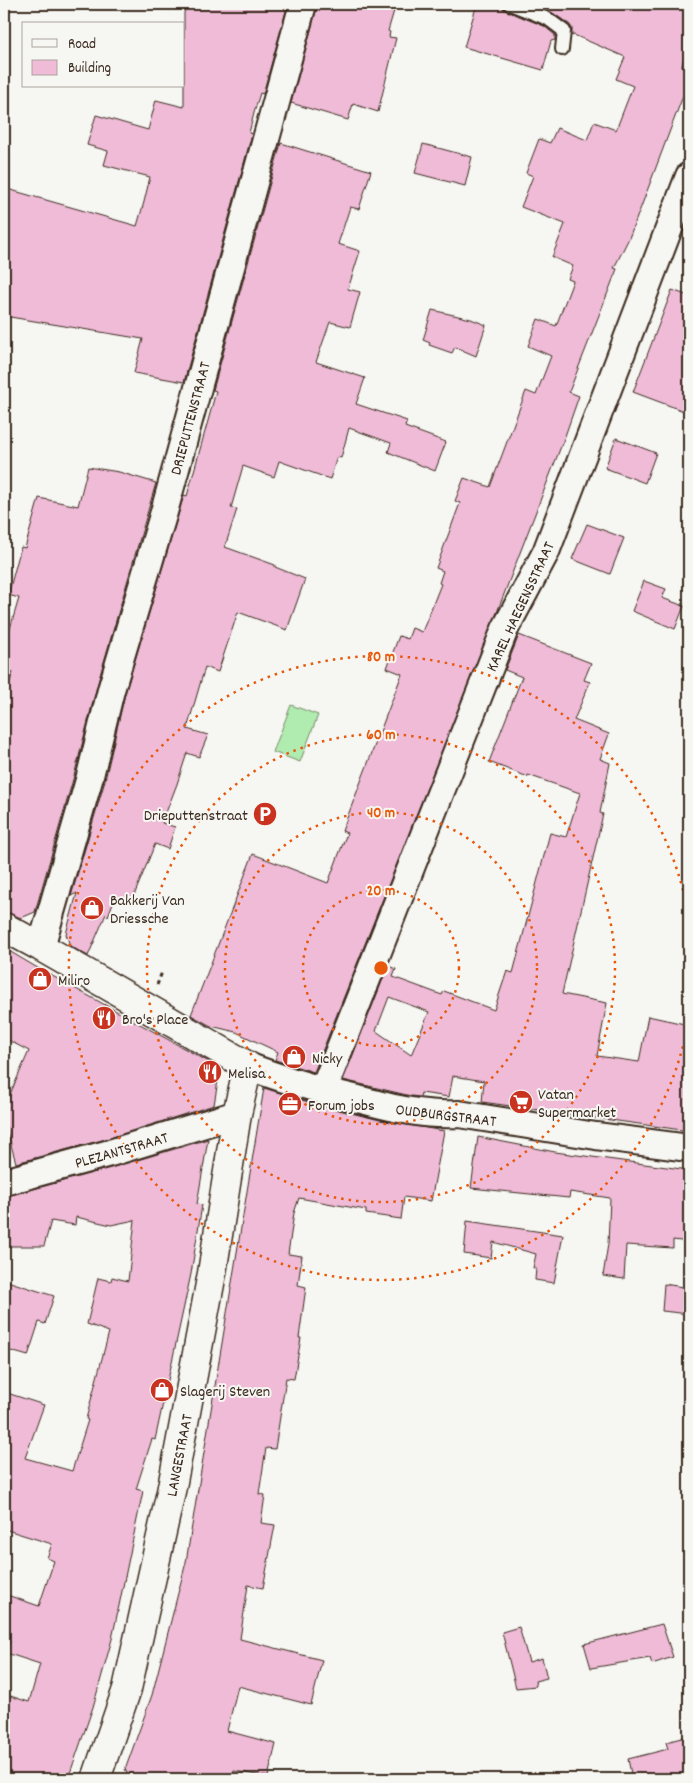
<svg xmlns="http://www.w3.org/2000/svg" width="693" height="1783" viewBox="0 0 693 1783" font-family="Dekko,sans-serif">
  <style>
    .green { fill: #b0ebb0; stroke: #768a67 }
    .building { fill: #efbbd7; stroke: #3b2a1e; fill-rule: evenodd }
    .lines { fill: none; stroke-linecap: round; stroke-linejoin: round }
    .lane-casing { stroke: #3b2a1e; stroke-width: 16 }
    .street-casing { stroke: #3b2a1e; stroke-width: 30 }
    .secondary-casing { stroke: #3b2a1e; stroke-width: 31 }
    .path { stroke: #3b2a1e; stroke-width: 3; stroke-dasharray: 4 4; stroke-linecap: butt }
    .lane { stroke: #f6f6f2; stroke-width: 12 }
    .street { stroke: #f6f6f2; stroke-width: 26 }
    .secondary { stroke: #f6f6f2; stroke-width: 28 }
    .ring { fill: none; stroke: #e8590c; stroke-width: 2.5; stroke-dasharray: 2.5 5 }
    .labels { text-anchor: middle; stroke-width: 4; stroke-linejoin: round; paint-order: stroke }
    .street-label { font-size: 16px; fill: #3b2a1e; stroke: #f6f6f2 }
    .poi-label { font-size: 16px; fill: #3b2a1e; stroke: #f6f6f2; text-anchor: start }
    .centre { fill: #e8590c; stroke: #f6f6f2; stroke-width: 2.5 }
    .ring-label { font-size: 15px; text-anchor: middle; font-weight: bold; fill: #e8590c; stroke: #f6f6f2; stroke-width: 4; stroke-linejoin: round; paint-order: stroke }
  </style>
  <rect width="100%" height="100%" fill="#f6f6f2"/>
  <filter id="ink" filterUnits="userSpaceOnUse"><feTurbulence type="fractalNoise" baseFrequency=".02" numOctaves="2"/><feDisplacementMap in="SourceGraphic" scale="10" xChannelSelector="R" yChannelSelector="G"/><feConvolveMatrix kernelMatrix="1 2 1 2 8 2 1 2 1" color-interpolation-filters="sRGB"/></filter>
  <g filter="url(#ink)">
    <path class="green" d="M291,705L318,715L300,762L273,752Z"/>
    <path class="building" d="M186,4H288L263,94L260,93L254,113L249,133L252,134L184,382L134,373L143,339L4,316V188L137,226L144,202L150,177L104,165L108,151L87,145L96,115L148,130L156,100L184,107V13Z
      M318,4H396L388,31L390,32L389,37L396,38L378,112L353,104L348,120L291,103Z
      M477,4H502L503,9L507,11L544,26L555,35V40L551,41L543,70L464,47Z
      M532,4H689V35L682,66L689,69V80L641,207L629,238L614,268L617,269L569,392L579,396L565,436L496,615L314,1072L275,1060L278,1052L236,1032L211,1026L191,1015L253,854L328,883L347,833L342,831L402,674L387,668L399,636L408,639L412,628L422,632L441,584L439,583L443,571L436,568L460,503L455,501L464,478L490,487L526,391L536,395L551,356L528,346L538,319L556,326L573,281L568,279L573,266L552,257L565,224L521,207L533,176L526,173L539,139L550,143L557,128L587,140L594,122L616,130L633,86L616,79L625,57L574,35L572,36V28L569,24L551,12Z
      M281,143L371,171L359,209L350,207L338,244L360,251L348,289L360,292L350,327L330,322L316,362L365,378L356,404L407,421L405,427L446,442L435,471L388,452L391,443L349,428L341,458L337,457L330,479L279,461L274,477L243,466L231,508L237,509L225,547L275,565V567L305,579L287,630L238,612L218,672L205,667L187,729L208,735L199,757L187,753L177,784L162,823L175,827L168,849L155,844L131,903L114,900L108,916L106,914L88,956L70,946L66,934L77,893L71,896L104,784L125,694L184,495L187,496L211,410L216,391L213,390Z
      M423,144L472,157L465,186L415,173Z
      M672,290L689,296V413L633,392Z
      M432,310L471,319L486,325L476,356L455,347L452,353L429,345L430,343L423,340Z
      M616,438L656,453L645,483L605,468Z
      M88,467L119,472L156,483L97,686L74,776L35,912L21,918L4,911V701L13,672L4,670V649L19,598L8,595L21,547L25,548L39,498L78,506Z
      M587,524L624,538L610,574L572,559Z
      M644,581L666,589L662,598L684,606L675,629L632,611Z
      M519,635L591,663L584,680L590,682L574,720L609,734L600,759L610,763L600,813L603,814L562,994L607,1003L597,1056L639,1062L648,1016L689,1025V1131L482,1102L484,1081L453,1076L449,1097L421,1093L420,1097L411,1096L343,1080L388,966L396,969L393,977L442,995L444,991L494,1010L507,971L513,973L550,833L566,837L580,793L528,775V777L489,762L522,677L505,670ZM389,997L429,1012L411,1055L376,1031Z
      M4,948L36,967L220,1068L214,1105L106,1139L16,1163L4,1120V1108L29,1051L4,1038Z
      M264,1088L318,1105L380,1120L444,1131L431,1201L404,1197L401,1219L366,1214V1210L299,1198L294,1213L288,1254L302,1256L298,1285L306,1287L299,1338H301L294,1379L286,1378L275,1449L266,1448L263,1468L259,1494L265,1495L261,1523L275,1525L263,1588L248,1585L240,1639L322,1660L311,1705L238,1686L227,1731L276,1744L268,1777L234,1771L232,1779H125L127,1771L125,1770L152,1695L186,1562Z
      M478,1137L555,1152L689,1170V1242L673,1240V1248L626,1245L624,1279L603,1276L608,1244L610,1198L570,1192L569,1198L471,1188Z
      M208,1139L197,1204L202,1205L191,1274L155,1440L152,1439L136,1489L143,1491L112,1639L93,1707L68,1779H4V1694L29,1702L40,1664L6,1653L10,1641L4,1639V1594L39,1606L54,1561L47,1558L52,1544L4,1529V1392L44,1405L25,1458L72,1471L88,1420L86,1419L109,1332L87,1324L98,1278L111,1281L112,1277L128,1281L135,1220L111,1225L76,1217L75,1225L51,1221L44,1246H4V1197L114,1167Z
      M467,1221L563,1235L554,1283L535,1280L536,1268H533L536,1254L493,1242L491,1258L464,1254Z
      M4,1280L54,1296L45,1324L39,1322L28,1356L4,1349Z
      M664,1284L689,1288V1314L662,1311Z
      M662,1624L673,1657L652,1664L650,1658L591,1668L584,1644Z
      M519,1627L529,1662L542,1658L547,1678L535,1681L536,1686L516,1688L502,1632Z
      M689,1736V1779H632L628,1759L668,1749L666,1742Z"/>
    <g class="lines">
      <g class="lane-casing">
        <path id="lane" d="M510,4L548,19L564,31L562,49"/>
      </g>
      <g class="street-casing">
        <path id="street" d="M41,947L89,780L111,690L164,512L303,4
          M248,1066C283,1080 320,1090 358,1099C392,1108 424,1116 459,1114L596,1136L689,1148
          M323,1091L505,629L546,552L689,176
          M4,1182L110,1153L237,1114"/>
      </g>
      <g class="secondary-casing">
        <path id="secondary" d="M4,927L41,947L248,1066L237,1114L212,1273L172,1487L127,1689L96,1779"/>
      </g>
      <path class="path" d="M157,985L162,972"/>
      <use href="#lane" class="lane"/>
      <use href="#street" class="street"/>
      <use href="#secondary" class="secondary"/>
    </g>
  </g>
  <g class="ring">
    <circle cx="381" cy="968" r="78"/>
    <circle cx="381" cy="968" r="156"/>
    <circle cx="381" cy="968" r="234"/>
    <path d="M689 1017A312 312 0 1 1 689 919"/>
  </g>
  <defs>
    <g id="parking-disc" transform="scale(1.25)"><circle r="9.5" fill="#c8321e" stroke="#f6f6f2"/><path d="M-3.5-5.5H1a3.5 3.5 0 0 1 0 7H-1V5.5H-3.5ZM-1-3.4V-.6H.8a1.4 1.4 0 0 0 0-2.8Z" fill="#fff"/></g>
    <g id="shop-disc" transform="scale(1.25)"><circle r="9.5" fill="#c8321e" stroke="#f6f6f2"/><path d="M-5-2.5h2.3a2.7 3.5 0 0 1 5.4 0H5L5.5 6h-11ZM-1.5-2.5h3a1.5 2.3 0 0 0-3 0Z" fill="#fff"/></g>
    <g id="restaurant-disc" transform="scale(1.25)"><circle r="9.5" fill="#c8321e" stroke="#f6f6f2"/><path d="M-5-6h1v4h1v-4h1v4h1v-4h1v5L-1.5 .5V6h-2V.5L-5-1ZM5-6V6H3V1.5H1.5Q1.5-4 5-6Z" fill="#fff"/></g>
    <g id="supermarket-disc" transform="scale(1.25)"><circle r="9.5" fill="#c8321e" stroke="#f6f6f2"/><path d="M-6-5.5h2.5l.6 2H6L4.5 2H-2.5L-4.4-4H-6ZM-1.5 3.2a1.3 1.3 0 1 0 .1 0ZM3 3.2a1.3 1.3 0 1 0 .1 0Z" fill="#fff"/></g>
    <g id="office-disc" transform="scale(1.25)"><circle r="9.5" fill="#c8321e" stroke="#f6f6f2"/><path d="M-6-3h4V-5.5h4V-3h4V5H-6ZM-1-4.5V-3h2v-1.5ZM-6 0V1H6V0Z" fill="#fff"/></g>
  </defs>
  <g fill-rule="evenodd">
    <use href="#parking-disc" x="265" y="814"/>
    <use href="#shop-disc" x="92" y="908"/>
    <use href="#shop-disc" x="40" y="979"/>
    <use href="#restaurant-disc" x="104" y="1018"/>
    <use href="#shop-disc" x="294" y="1057"/>
    <use href="#restaurant-disc" x="210" y="1072"/>
    <use href="#supermarket-disc" x="521" y="1102"/>
    <use href="#office-disc" x="290" y="1104"/>
    <use href="#shop-disc" x="162" y="1390"/>
  </g>
  <g class="labels">
    <g class="street-label">
      <text transform="translate(189 418) rotate(-75)" y="6">DRIEPUTTENSTRAAT</text>
      <text transform="translate(519 606) rotate(-65)" y="6">KAREL HAEGENSSTRAAT</text>
      <text transform="translate(446 1114) rotate(7)" y="6">OUDBURGSTRAAT</text>
      <text transform="translate(121 1149) rotate(-16)" y="6">PLEZANTSTRAAT</text>
      <text transform="translate(178 1455) rotate(-79)" y="6">LANGESTRAAT</text>
    </g>
    <g class="poi-label">
      <text x="248" y="820" text-anchor="end">Drieputtenstraat</text>
      <text x="110" y="905">Bakkerij Van<tspan x="110" dy="18">Driessche</tspan></text>
      <text x="58" y="985">Miliro</text>
      <text x="122" y="1024">Bro's Place</text>
      <text x="312" y="1063">Nicky</text>
      <text x="228" y="1078">Melisa</text>
      <text x="538" y="1099">Vatan<tspan x="538" dy="18">Supermarket</tspan></text>
      <text x="308" y="1110">Forum jobs</text>
      <text x="180" y="1396">Slagerij Steven</text>
    </g>
  </g>
  <circle cx="381" cy="968" r="8" class="centre"/>
  <g class="ring-label">
    <text x="381" y="661">80 m</text>
    <text x="381" y="739">60 m</text>
    <text x="381" y="817">40 m</text>
    <text x="381" y="895">20 m</text>
  </g>
  <rect width="693" height="1783" fill="none" stroke="#f6f6f2" stroke-width="20"/>
  <rect x="10" y="10" width="673" height="1763" fill="none" stroke="#3b2a1e" stroke-width="2" filter="url(#ink)"/>
  <rect x="22" y="22" width="162" height="65" fill="#f6f6f2" stroke="#aba49d"/>
  <rect x="32" y="39" width="25" height="8" fill="#f6f6f2" stroke="#aba49d"/>
  <text x="68" y="48" font-size="15" fill="#3b2a1e">Road</text>
  <rect x="32" y="60" width="25" height="15" fill="#efbbd7" stroke="#aba49d"/>
  <text x="68" y="72" font-size="15" fill="#3b2a1e">Building</text>
</svg>
